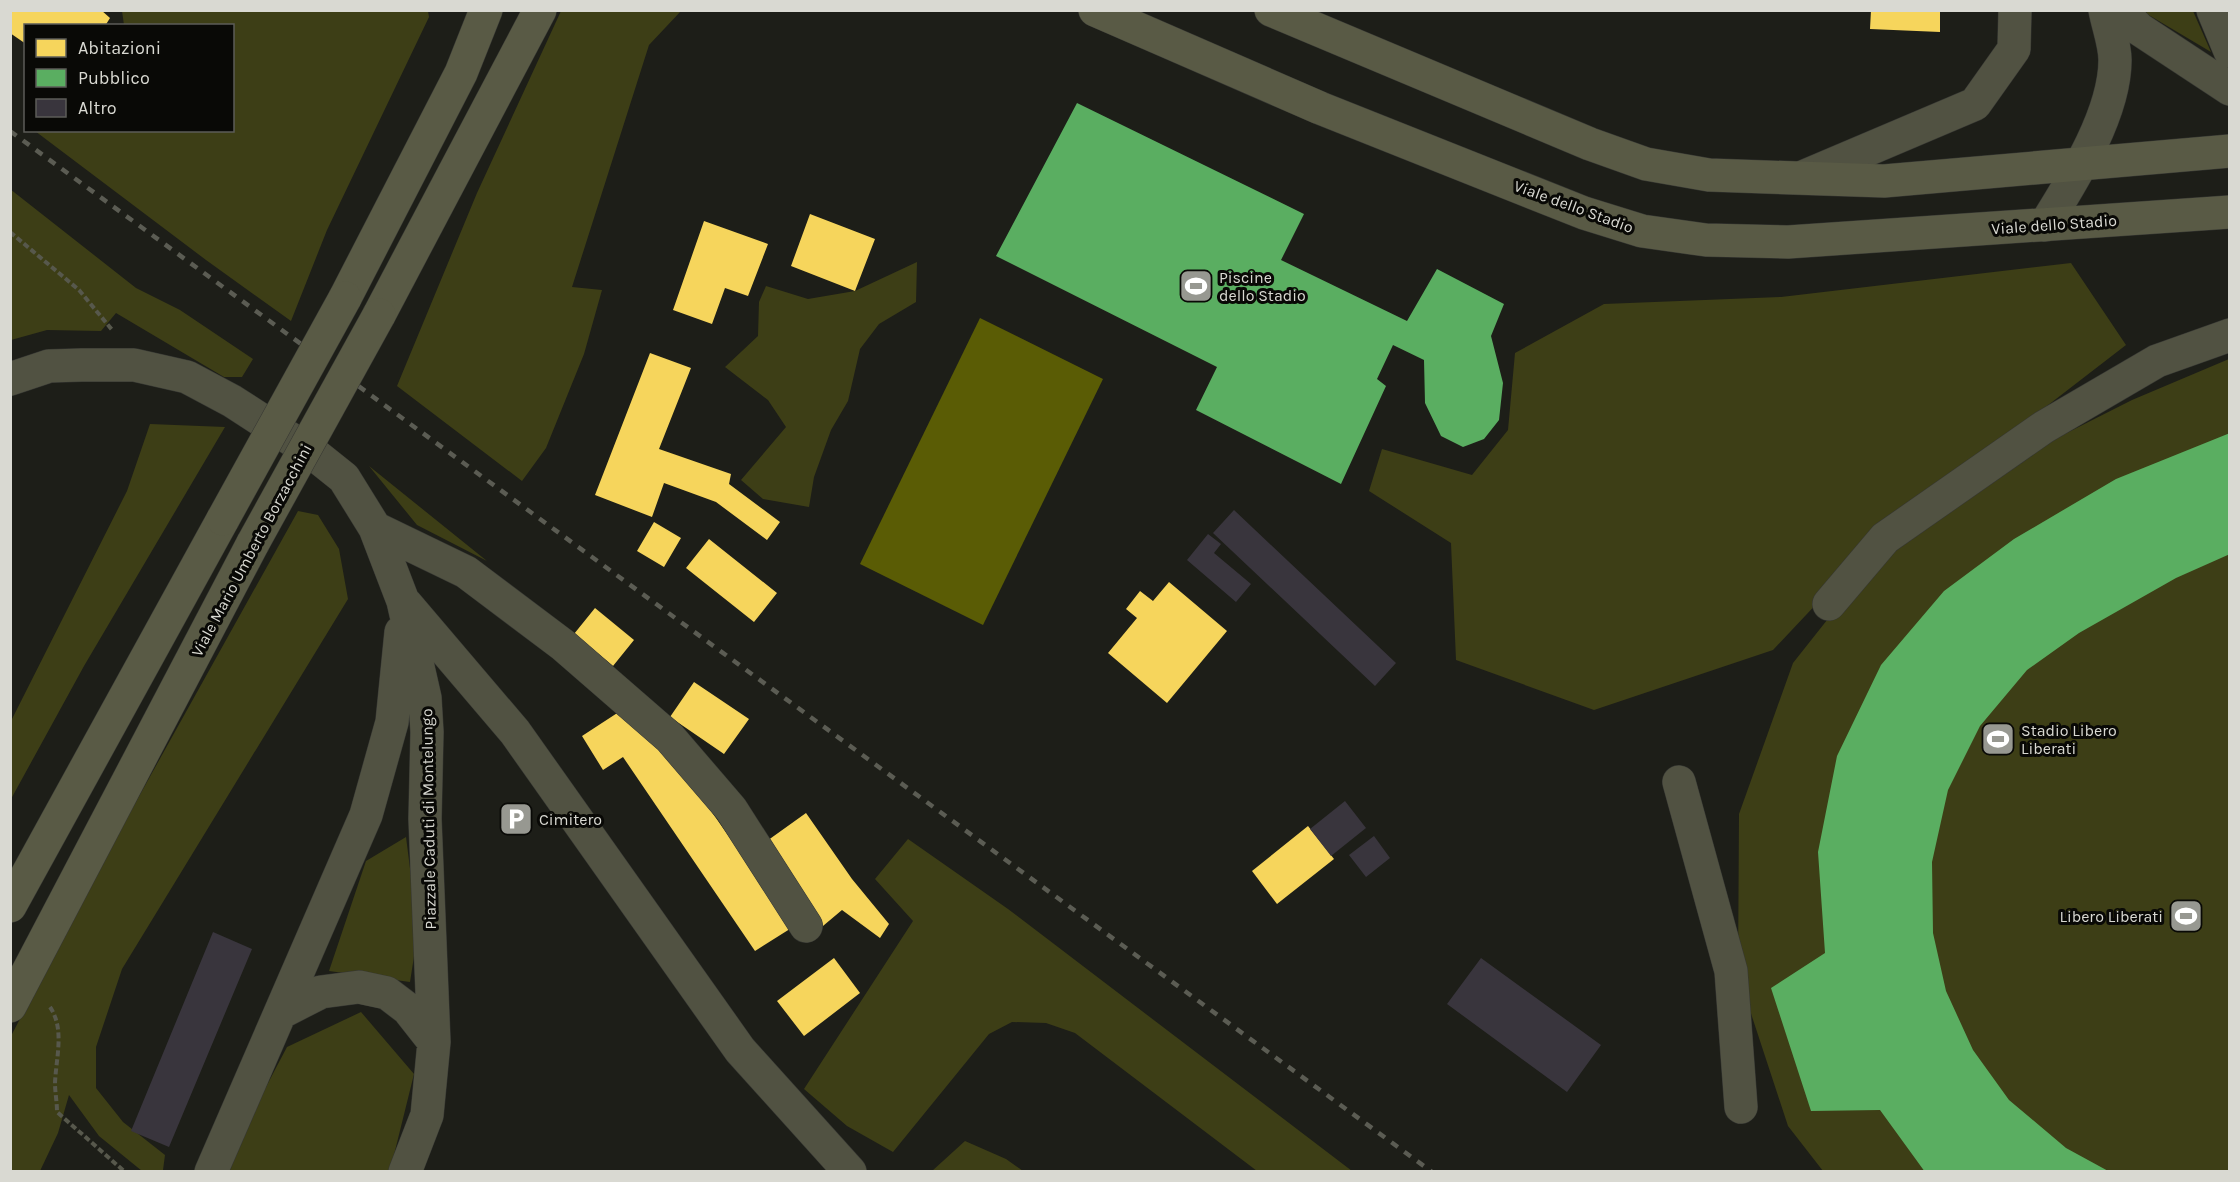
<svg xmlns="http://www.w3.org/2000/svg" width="2240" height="1182" viewBox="0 0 2240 1182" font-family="Karla,sans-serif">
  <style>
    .green { fill: #3d3e16 }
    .water { fill: #5a5c05 }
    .homes { fill: #f6d55c }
    .public { fill: #5aae61 }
    .building { fill: #39353d }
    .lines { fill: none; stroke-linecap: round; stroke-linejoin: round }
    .minor-casing { stroke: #363733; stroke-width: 34 }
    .major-casing { stroke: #363733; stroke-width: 34 }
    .path { stroke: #57584c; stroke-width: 4; stroke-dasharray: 6 3; stroke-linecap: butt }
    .minor { stroke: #515242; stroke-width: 33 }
    .major { stroke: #595a45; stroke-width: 33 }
    .rail { stroke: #5b5c53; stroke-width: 4.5; stroke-dasharray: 8 8; stroke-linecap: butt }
    .major-bridge-casing { stroke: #363733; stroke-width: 34; stroke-linecap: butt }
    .major-bridge { stroke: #595a45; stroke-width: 33 }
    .labels { text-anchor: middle; stroke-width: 6; stroke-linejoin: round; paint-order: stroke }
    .street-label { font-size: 16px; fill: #d9d9d2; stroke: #090906 }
    .poi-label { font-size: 16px; fill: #d9d9d2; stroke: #090906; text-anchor: start }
  </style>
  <rect width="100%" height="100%" fill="#1d1e18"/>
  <path class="green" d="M122,11H428L429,17L327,230L291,321L206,260L35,131L232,130V26L124,25Z
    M561,11H681L649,45L572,287L602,290L584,354L546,448L522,481L397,386L477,193Z
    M2146,11H2193L2211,52L2147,14Z
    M10,189L136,288L180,310L253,359L242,377H224L116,313L101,331L47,330L11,340Z
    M917,262L916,302L879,324L860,349L848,401L831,430L814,477L809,507L763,499L741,480L786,427L768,400L725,367L758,336L759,302L766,286L808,299L855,291Z
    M2071,263L2126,345L1886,530L1773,650L1594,710L1456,660L1451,543L1369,491L1382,449L1472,475L1508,430L1515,353L1604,304L1781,297Z
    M2229,359V1171H1823L1788,1126L1738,974L1739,814L1793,663L1892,538L2027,453L2132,400Z
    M150,424L225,427L84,666L11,799V721L127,491Z
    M369,466L487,561L417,525Z
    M298,511L318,515L339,549L348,599L122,969L96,1047V1088L123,1122L165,1155L163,1170L142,1171L99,1136L69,1095L58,1133L40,1171L11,1172V1036L99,868Z
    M406,837L418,931L410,982L329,971L366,861Z
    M908,839L1008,909L1352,1171H1257L1075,1033L1046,1023L1012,1022L989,1034L893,1152L847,1126L804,1089L913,921L875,879Z
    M361,1012L414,1074L390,1171L221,1172L287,1047Z
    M965,1141L1006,1159L1023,1171H932Z"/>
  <path class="water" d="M980,318L1103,379L983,625L860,564Z"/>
  <path class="homes" d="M10,10H101L110,18L105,26H26V44L10,33Z
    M1871,10H1940V32L1870,29Z
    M810,214L875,239L855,291L791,266Z
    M704,221L768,244L748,296L725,288L712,324L673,310Z
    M650,353L691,368L659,449L731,474L729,484L780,522L767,540L716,502L664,483L652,517L595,495Z
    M654,522L681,538L664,567L637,551Z
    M709,539L777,593L754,622L686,568Z
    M1169,582L1227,631L1167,703L1108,653L1137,618L1126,609L1140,591L1153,601Z
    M595,608L634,640L613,666L574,634Z
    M694,682L749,719L724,754L670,717Z
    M628,706L682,770L793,927L755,951L623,757L603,770L582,736Z
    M806,813L852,879L889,924L880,938L842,910L817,931L760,846Z
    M1308,826L1334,859L1277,904L1252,871Z
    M834,958L860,993L804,1036L777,1001Z"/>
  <path class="public" d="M1077,103L1304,214L1281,260L1407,321L1437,269L1504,304L1491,336L1503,383L1499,420L1484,439L1463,447L1441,436L1425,403L1424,360L1393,345L1377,379L1386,386L1341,484L1196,410L1217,367L996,256Z
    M2230,433V554L2176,578L2079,633L2027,670L1980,726L1948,790L1932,862L1933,933L1946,991L1973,1050L2009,1100L2066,1148L2110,1172H1925L1880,1110L1811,1111L1771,988L1825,953L1818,852L1837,756L1881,665L1944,591L2014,539L2116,479Z"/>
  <path class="building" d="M1234,510L1396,663L1375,686L1213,533Z
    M1208,534L1221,544L1214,553L1251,584L1236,602L1187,560Z
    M1345,801L1366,828L1331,856L1310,829Z
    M1374,836L1390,858L1366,877L1349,855Z
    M213,932L252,949L169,1147L131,1131Z
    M1481,958L1601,1045L1567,1092L1447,1004Z"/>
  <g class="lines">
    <g class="minor-casing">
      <path id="minor" d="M2120,10L2139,29L2230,89
        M2213,10L2230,51
        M1803,177L1975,104L2014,49L2015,10
        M2045,225C2073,180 2115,114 2115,60C2115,44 2108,26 2105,10
        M10,379L49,366L82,365H134L187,377L232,401L314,454L344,478L375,528L403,601L425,698L427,732L425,819L434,1042L427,1115L405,1172
        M375,528L466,572L563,645L670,738L731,809L806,926
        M406,604L515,732L740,1050L850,1172
        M1829,604L1885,538L2044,427L2157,361L2230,335
        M1679,782L1731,971L1741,1107
        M280,1013L321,992L359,987L387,993L408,1009L434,1042
        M211,1172L366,815L392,722L401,632"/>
    </g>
    <g class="major-casing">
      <path id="major" d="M1095,10L1320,108L1584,213L1642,231L1706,240L1788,242L2230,212
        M1271,10L1590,144L1646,164L1709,175L1884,181L2230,151
        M345,298L461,73L486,10
        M379,315L540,10
        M10,906L223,519
        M10,1006L253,543"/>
    </g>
    <path class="path" d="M10,232L79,290L113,331
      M50,1007C65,1029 56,1058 55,1083C55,1092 57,1102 57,1112L125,1172"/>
    <use href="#minor" class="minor"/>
    <use href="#major" class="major"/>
    <path class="rail" d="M10,131L1432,1172"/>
    <g class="major-bridge-casing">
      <path id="major-bridge" d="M223,519L345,298
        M253,543L379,315"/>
    </g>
    <use href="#major-bridge" class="major-bridge"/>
  </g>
  <defs>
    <g id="stadium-square" transform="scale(1.725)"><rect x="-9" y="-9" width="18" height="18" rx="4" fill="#979891" stroke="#090906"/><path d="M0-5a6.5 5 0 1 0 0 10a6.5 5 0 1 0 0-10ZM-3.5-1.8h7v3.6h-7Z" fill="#fff"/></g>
    <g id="parking-square" transform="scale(1.725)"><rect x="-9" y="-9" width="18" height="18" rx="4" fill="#979891" stroke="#090906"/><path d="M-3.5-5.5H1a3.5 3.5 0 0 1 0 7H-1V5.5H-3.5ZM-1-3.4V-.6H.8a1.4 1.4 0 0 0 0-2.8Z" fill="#fff"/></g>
  </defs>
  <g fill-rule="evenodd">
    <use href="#stadium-square" x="1196" y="286"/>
    <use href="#stadium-square" x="1998" y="739"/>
    <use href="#parking-square" x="516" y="819"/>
    <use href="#stadium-square" x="2186" y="916"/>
  </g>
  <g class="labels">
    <g class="street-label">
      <text transform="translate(1574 206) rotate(20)" y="6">Viale dello Stadio</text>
      <text transform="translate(2054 224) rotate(-4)" y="6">Viale dello Stadio</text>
      <text transform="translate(251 550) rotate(-62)" y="6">Viale Mario Umberto Borzacchini</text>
      <text transform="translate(428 819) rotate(-91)" y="6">Piazzale Caduti di Montelungo</text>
    </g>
    <g class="poi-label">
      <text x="1219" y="283">Piscine<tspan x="1219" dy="18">dello Stadio</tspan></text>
      <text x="2021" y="736">Stadio Libero<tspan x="2021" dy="18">Liberati</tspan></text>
      <text x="539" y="825">Cimitero</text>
      <text x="2163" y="922" text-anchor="end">Libero Liberati</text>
    </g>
  </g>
  <rect width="2240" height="1182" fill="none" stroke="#d9d9d2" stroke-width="24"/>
  <rect x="24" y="24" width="210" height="108" fill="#090906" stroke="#5c5c58" stroke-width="1.5"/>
  <rect x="36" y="39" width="30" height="18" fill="#f6d55c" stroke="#5c5c58" stroke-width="1.5"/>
  <text x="78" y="54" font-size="18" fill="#d9d9d2">Abitazioni</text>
  <rect x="36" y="69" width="30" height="18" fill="#5aae61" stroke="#5c5c58" stroke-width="1.5"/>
  <text x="78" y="84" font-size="18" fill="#d9d9d2">Pubblico</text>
  <rect x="36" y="99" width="30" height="18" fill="#39353d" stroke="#5c5c58" stroke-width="1.5"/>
  <text x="78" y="114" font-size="18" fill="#d9d9d2">Altro</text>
</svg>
